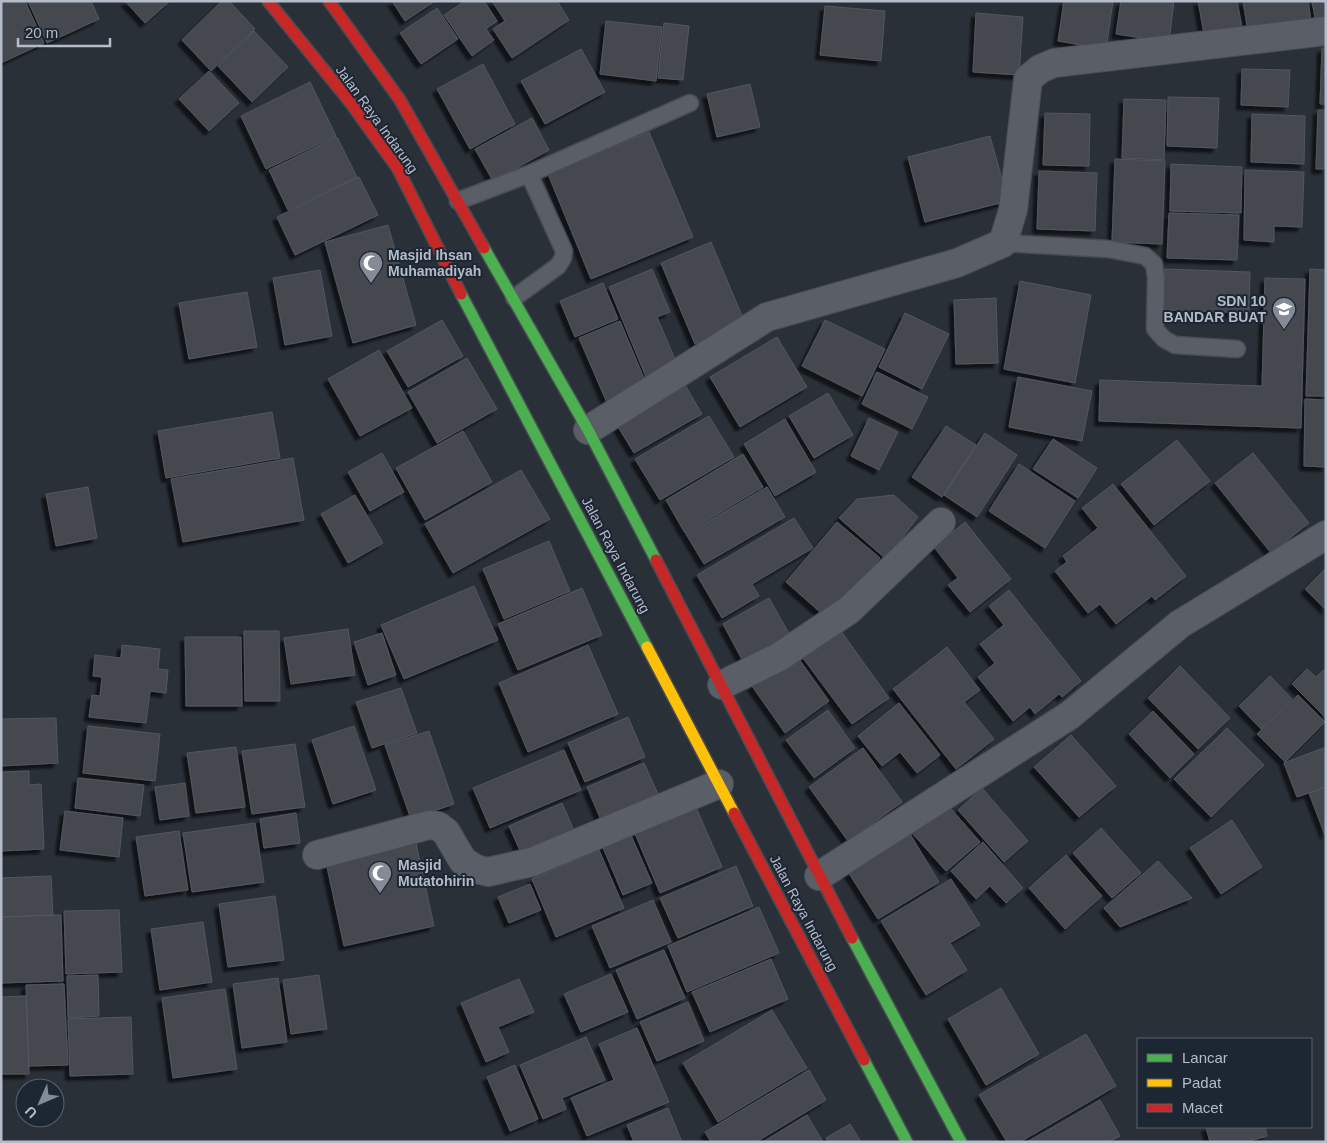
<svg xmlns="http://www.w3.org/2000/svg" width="1327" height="1143" viewBox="0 0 1327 1143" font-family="Helvetica,sans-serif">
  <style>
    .building { fill: #444950; stroke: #52575f; filter: url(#shadow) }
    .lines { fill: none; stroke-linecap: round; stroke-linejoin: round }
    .lane-casing { stroke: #484c53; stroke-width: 19 }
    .street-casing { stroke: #484c53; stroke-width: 30 }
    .fast-casing { stroke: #474c53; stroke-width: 14 }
    .slow-casing { stroke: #474c53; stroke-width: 14 }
    .jam-casing { stroke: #474c53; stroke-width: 14 }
    .lane { stroke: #5a5e66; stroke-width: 16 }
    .street { stroke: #5a5e66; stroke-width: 28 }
    .fast { stroke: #4caf50; stroke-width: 11 }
    .slow { stroke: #ffc107; stroke-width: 11 }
    .jam { stroke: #c62828; stroke-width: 11 }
    .labels { text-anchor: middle; stroke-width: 4; stroke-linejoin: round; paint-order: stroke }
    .street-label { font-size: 14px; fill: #b4bcc9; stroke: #1d2633 }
    .poi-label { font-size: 14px; font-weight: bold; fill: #b4bcc9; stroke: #1d2633; text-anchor: start }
  </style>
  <defs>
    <filter id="shadow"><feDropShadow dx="-4.5" dy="4.5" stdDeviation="1" flood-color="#0009"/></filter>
  </defs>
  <rect width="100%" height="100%" fill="#2a3038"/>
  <path class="building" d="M5,1H25L44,43L1,63V3Z
    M28,1H91L99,19L47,43Z
    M125,1H170L145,23Z
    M222,1H229L255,29L211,71L182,40Z
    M392,1H435L405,21Z
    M465,1H484L497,21L486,29L494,40L472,56L444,15Z
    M492,1H557L569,20L512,58L493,29L505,21Z
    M1064,1H1113L1106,49L1058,41Z
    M1121,1H1174L1169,42L1116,34Z
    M1198,1H1237L1243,33L1205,39Z
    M1243,1H1308L1311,21L1248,32Z
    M1312,1H1326V22L1316,24Z
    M825,6L885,11L881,61L820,55Z
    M437,8L458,39L421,64L400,33Z
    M976,13L1023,17L1019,75L973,72Z
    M606,21L662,27L656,81L600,74Z
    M664,23L689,26L683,80L658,78Z
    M254,31L288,67L252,102L218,66Z
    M1322,48H1326V104H1320Z
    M581,49L605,92L545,124L521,81Z
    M483,64L515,124L470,149L437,89Z
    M1242,69L1290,70L1288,107L1241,105Z
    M209,71L239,103L209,131L179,99Z
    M310,82L336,136L266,169L241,116Z
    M750,84L760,127L717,137L707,94Z
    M1168,97L1219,98L1217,148L1167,146Z
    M1124,99L1166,100L1164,160L1122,158Z
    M1318,110H1326V169H1316Z
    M1045,113L1090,114L1089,166L1043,165Z
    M1252,114L1305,116L1304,164L1251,162Z
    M532,118L549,150L493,181L475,149Z
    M649,132L693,237L591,279L548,174Z
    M990,136L1008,201L925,222L908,157Z
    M337,137L357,177L288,210L269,170Z
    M1115,159L1165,161L1162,244L1112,242Z
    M1171,164L1242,167L1241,213L1170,211Z
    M1245,170L1304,172L1302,227L1274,226V242L1244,240Z
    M1039,171L1097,173L1095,231L1037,229Z
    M359,177L378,215L295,255L277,217Z
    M1169,213L1239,215L1237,260L1167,258Z
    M388,225L416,325L353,343L325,242Z
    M711,242L745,323L695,344L661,263Z
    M652,269L670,312L657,317L677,364L646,377L609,287Z
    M1165,269L1250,272L1249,313L1163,310Z
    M1310,269L1326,270V396H1306Z
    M320,270L332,336L285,345L273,278Z
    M1265,278L1305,279L1301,428L1099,421L1100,380L1262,386Z
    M1020,281L1091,295L1075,383L1004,369Z
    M603,283L618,319L575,337L560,301Z
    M247,292L257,347L189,359L179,303Z
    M996,298L998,363L956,364L954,300Z
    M905,313L949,334L922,389L879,367Z
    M442,320L463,356L408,387L387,351Z
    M825,320L885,349L862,396L802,366Z
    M620,321L648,388L608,405L579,338Z
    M777,337L807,387L740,427L710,377Z
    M379,350L412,408L360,436L328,379Z
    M467,358L497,409L437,443L408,392Z
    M877,372L928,397L912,429L862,404Z
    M1018,377L1092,391L1082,441L1009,427Z
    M685,385L702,414L634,453L617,425Z
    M828,393L853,435L814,458L789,416Z
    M1305,399L1326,400V467L1304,466Z
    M272,412L280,458L166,478L158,431Z
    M709,416L734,457L660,500L635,459Z
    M869,418L898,432L879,470L851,456Z
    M785,419L816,472L775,496L744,444Z
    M946,426L976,445L942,497L912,477Z
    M463,431L492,482L425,520L396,468Z
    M985,433L1017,455L977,517L944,495Z
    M1053,439L1097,468L1078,498L1033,469Z
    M1177,440L1210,481L1154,525L1121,484Z
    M382,453L404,492L370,511L348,472Z
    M1253,453L1309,523L1271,553L1215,483Z
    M743,454L763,487L685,533L666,500Z
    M293,458L304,520L183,542L171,479Z
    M1019,464L1075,501L1045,548L989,511Z
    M521,470L550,519L453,573L425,524Z
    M1113,484L1186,576L1155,600L1152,596L1116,624L1100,604L1088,613L1055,571L1067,562L1063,556L1098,528L1082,508Z
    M88,487L97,538L56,546L46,494Z
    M767,487L785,517L704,564L686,534Z
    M355,495L383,543L348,563L321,514Z
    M894,495L918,517L886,559L839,518L857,499Z
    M794,518L813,548L752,584L759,596L722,618L697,575Z
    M837,522L880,558L828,619L786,582Z
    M965,522L1011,579L970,612L948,585L958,578L934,547Z
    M549,541L570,591L504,619L483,569Z
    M1326,568V610L1305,589Z
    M474,586L498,640L404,679L381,625Z
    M582,588L602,635L518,670L498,624Z
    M1009,590L1081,681L1062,697L1059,694L1035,714L1030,707L1013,721L978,677L995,663L980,644L1004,625L989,606Z
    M769,598L792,639L745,665L723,624Z
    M838,627L889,698L852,724L800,654Z
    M348,629L355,675L291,684L284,638Z
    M244,631H279L280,701H245Z
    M382,633L396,675L368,685L354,642Z
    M185,637H241L242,706H186Z
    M122,645L160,649L158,669L168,670L166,693L150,691L146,723L89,717L92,695L100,696L102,677L93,676L95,655L121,658Z
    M588,645L618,714L528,752L499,683Z
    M947,647L980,690L964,702L994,739L956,769L893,689Z
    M796,655L829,701L785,733L752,686Z
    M1180,666L1230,718L1198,749L1148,698Z
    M1326,668V718L1292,684L1307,669L1316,677Z
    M1270,676L1292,699L1261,729L1239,706Z
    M401,688L417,733L372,748L356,702Z
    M1298,695L1325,722L1285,762L1257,734Z
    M899,703L940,755L917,773L900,752L882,766L858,736Z
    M828,710L855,748L814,778L786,740Z
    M1153,711L1194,754L1170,778L1129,734Z
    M628,717L645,757L585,782L568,743Z
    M56,718L58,763L1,766V719Z
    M88,726L160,734L155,781L83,773Z
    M354,726L376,790L333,804L312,740Z
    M1227,728L1264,765L1211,817L1174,779Z
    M429,731L454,804L411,819L385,745Z
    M1071,735L1116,786L1079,817L1034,767Z
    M295,744L305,807L252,814L242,751Z
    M236,747L245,807L196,813L187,753Z
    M1326,747V787L1297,797L1284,763Z
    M863,748L902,802L848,841L809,787Z
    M564,750L581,790L490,828L473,788Z
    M644,763L662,803L604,827L587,787Z
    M29,771V785L41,784L44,849L1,851V772Z
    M78,778L144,785L140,816L75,808Z
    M185,783L189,816L160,820L155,787Z
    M1326,787V834L1325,835L1309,793Z
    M982,788L1028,841L1004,862L958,810Z
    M562,803L576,835L523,857L509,826Z
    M946,803L980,842L946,871L912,833Z
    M695,805L722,867L660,893L634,831Z
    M65,811L123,818L119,857L60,850Z
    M296,813L300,843L264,848L260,819Z
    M1232,820L1262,867L1221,894L1190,848Z
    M255,823L264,882L192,892L183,833Z
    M1101,828L1141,873L1112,898L1073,853Z
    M907,829L939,882L878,919L845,867Z
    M179,831L188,890L145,896L136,837Z
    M630,833L652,883L623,895L602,845Z
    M983,842L1023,888L1006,903L990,886L976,899L951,871Z
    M416,843L434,926L344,946L326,862Z
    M599,850L624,908L556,937L532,879Z
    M1066,855L1102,896L1065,929L1029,888Z
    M1158,861L1192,898L1120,927L1104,908Z
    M736,866L753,906L678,938L660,898Z
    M51,876L53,915L1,917V878Z
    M951,879L980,925L950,943L967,970L926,995L881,921Z
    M530,884L541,910L509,923L498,897Z
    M275,896L284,960L228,967L219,904Z
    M653,900L671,942L610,968L592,926Z
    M759,907L779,953L687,992L668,946Z
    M119,910L122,972L66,974L64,911Z
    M61,915L63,981L1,983V917Z
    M203,922L212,982L160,990L151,929Z
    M664,950L685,998L637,1019L616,970Z
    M771,959L788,999L710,1032L692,992Z
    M611,974L628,1012L581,1032L564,994Z
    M98,975L99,1016L68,1018L67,976Z
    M319,975L327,1029L291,1034L283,980Z
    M278,978L287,1042L242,1048L233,984Z
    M519,979L534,1012L498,1027L509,1052L486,1062L461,1003Z
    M64,984L68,1065L29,1066L26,985Z
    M1001,988L1039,1054L986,1085L948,1019Z
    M225,989L237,1069L173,1078L162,998Z
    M26,996L29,1074H1V997Z
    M688,1002L704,1041L657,1061L640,1022Z
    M772,1010L807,1068L718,1122L683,1063Z
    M131,1017L133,1074L70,1076L68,1019Z
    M637,1028L669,1102L587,1136L571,1098L614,1080L599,1044Z
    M1086,1034L1116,1086L1020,1142H1007L979,1095Z
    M586,1037L605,1080L562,1098L566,1109L543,1119L520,1065Z
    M515,1065L538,1119L510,1131L487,1077Z
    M809,1070L826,1100L756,1142H711L705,1132Z
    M1100,1100L1120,1136L1109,1142H1027Z
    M668,1108L682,1142H634L627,1125Z
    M807,1115L823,1142H763Z
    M850,1124L861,1142H828L826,1138Z
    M1206,1127H1265L1267,1136L1246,1142H1210Z"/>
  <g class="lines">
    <g class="lane-casing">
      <path id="lane" d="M458,201L529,174L690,103
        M1003,243L1108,249L1145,256L1154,264L1156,278L1155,329L1164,339L1175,345L1237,349
        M514,298L558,266L563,258L564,251L529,174"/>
    </g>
    <g class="street-casing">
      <path id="street" d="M588,430L767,317L957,263L1003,243L1013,210L1028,79L1040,69L1054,63L1326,31
        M722,685L779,657L849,610L941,522
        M317,855L429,825L438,826L446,832L463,861L476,869L488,872L532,862L719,784
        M819,876L1070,715L1180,624L1326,535"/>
    </g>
    <g class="fast-casing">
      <path id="fast" d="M484,248L588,430L656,560
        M461,294L647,647
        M852,938L961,1142
        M864,1060L907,1142"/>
    </g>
    <g class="slow-casing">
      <path id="slow" d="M647,647L734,813"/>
    </g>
    <g class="jam-casing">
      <path id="jam" d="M268,1L350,102L398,169L461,294
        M329,1L400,100L484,248
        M656,560L852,938
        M734,813L864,1060"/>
    </g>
    <use href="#lane" class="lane"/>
    <use href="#street" class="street"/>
    <use href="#fast" class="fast"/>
    <use href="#slow" class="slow"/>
    <use href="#jam" class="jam"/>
  </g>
  <defs>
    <g id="mosque-pin" transform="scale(1.25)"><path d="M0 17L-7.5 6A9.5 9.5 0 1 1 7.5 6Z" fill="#848b96" stroke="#1d2633"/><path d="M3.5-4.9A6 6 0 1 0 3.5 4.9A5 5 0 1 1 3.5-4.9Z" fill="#fff"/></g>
    <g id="school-pin" transform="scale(1.25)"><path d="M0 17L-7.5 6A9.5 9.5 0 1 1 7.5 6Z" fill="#848b96" stroke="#1d2633"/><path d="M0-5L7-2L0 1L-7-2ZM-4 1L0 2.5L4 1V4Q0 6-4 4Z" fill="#fff"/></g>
  </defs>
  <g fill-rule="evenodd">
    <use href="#mosque-pin" x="371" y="263"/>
    <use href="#school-pin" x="1284" y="309"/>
    <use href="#mosque-pin" x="380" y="873"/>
  </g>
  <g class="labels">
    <g class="street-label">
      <text transform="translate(377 119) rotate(54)" y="5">Jalan Raya Indarung</text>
      <text transform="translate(616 555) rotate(62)" y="5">Jalan Raya Indarung</text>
      <text transform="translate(804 913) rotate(62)" y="5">Jalan Raya Indarung</text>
    </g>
    <g class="poi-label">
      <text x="388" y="260">Masjid Ihsan<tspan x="388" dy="16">Muhamadiyah</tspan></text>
      <text x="1266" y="306" text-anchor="end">SDN 10<tspan x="1266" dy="16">BANDAR BUAT</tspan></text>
      <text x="398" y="870">Masjid<tspan x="398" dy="16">Mutatohirin</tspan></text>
    </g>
  </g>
  <rect width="1327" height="1143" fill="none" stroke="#b4bcc9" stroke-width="5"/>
  <rect x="1137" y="1038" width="175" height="90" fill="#1d2633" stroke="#59626f"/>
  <rect x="1147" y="1054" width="25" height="8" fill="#4caf50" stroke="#59626f"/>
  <text x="1182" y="1063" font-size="15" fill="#b4bcc9">Lancar</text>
  <rect x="1147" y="1079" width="25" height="8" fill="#ffc107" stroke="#59626f"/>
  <text x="1182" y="1088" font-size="15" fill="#b4bcc9">Padat</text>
  <rect x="1147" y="1104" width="25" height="8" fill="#c62828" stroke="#59626f"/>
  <text x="1182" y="1113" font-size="15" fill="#b4bcc9">Macet</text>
  <g transform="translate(40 1103) rotate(225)"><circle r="24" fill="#1d2633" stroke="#59626f"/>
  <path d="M0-4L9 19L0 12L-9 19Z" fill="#848b96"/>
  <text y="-8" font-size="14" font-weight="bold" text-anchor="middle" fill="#b4bcc9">U</text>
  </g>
  <path d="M18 38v8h92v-8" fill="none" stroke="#b4bcc9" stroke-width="2.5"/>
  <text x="25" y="38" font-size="15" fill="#b4bcc9" stroke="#1d2633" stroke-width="4" paint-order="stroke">20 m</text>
</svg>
